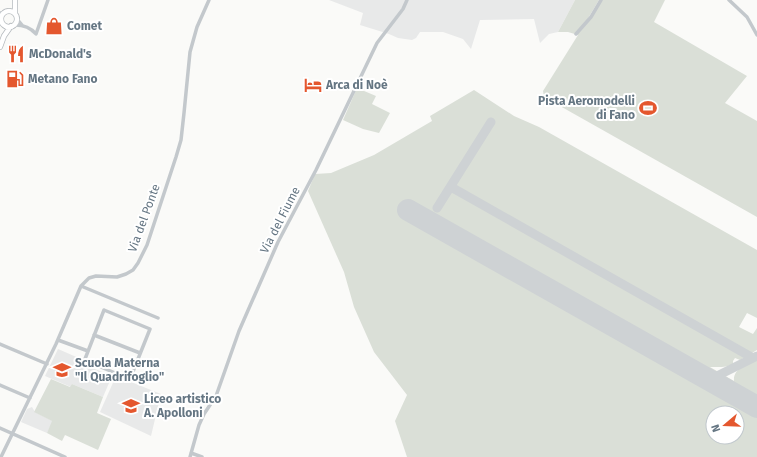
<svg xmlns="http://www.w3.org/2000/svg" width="757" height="457" viewBox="0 0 757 457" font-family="'Fira Sans',sans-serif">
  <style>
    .built { fill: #e8e9e9 }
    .green { fill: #dadfd7; fill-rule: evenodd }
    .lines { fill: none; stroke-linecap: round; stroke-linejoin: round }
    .taxiway { stroke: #ced2d4; stroke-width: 9 }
    .runway { stroke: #ced2d4; stroke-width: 22 }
    .major-casing { stroke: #b5babe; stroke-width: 6 }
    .minor { stroke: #c3c8cc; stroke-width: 3.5 }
    .major { stroke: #fff; stroke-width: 4.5 }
    .labels { text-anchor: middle; stroke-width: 4; stroke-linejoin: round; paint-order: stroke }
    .poi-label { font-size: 12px; font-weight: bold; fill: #657683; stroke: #fff; text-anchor: start }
    .street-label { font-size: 12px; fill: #657683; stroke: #fff }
  </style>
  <rect width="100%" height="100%" fill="#fafaf8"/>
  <path class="built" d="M329,0H575L558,32L549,34L540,43L534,19L480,20L471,49L463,39L443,32H420L416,38L412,40L398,38L389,34L360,25L363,13Z
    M58,349L81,359L80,363L112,376L103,397L72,384L71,387L45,376Z
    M116,376L161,394L151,436L100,412Z
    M32,407L35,412L53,421L47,433L21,422L27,409Z"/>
  <path class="green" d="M575,0H599L581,30L602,0H665L654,22L747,76L725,103L757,121V217L544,97L543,91L578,35L568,32H558Z
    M357,88L376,96L372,104L390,113L379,133L363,129L343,120Z
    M474,90L514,116L539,127L757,250V318L747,313L739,327L753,334L757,328V350L740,360L735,358L733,361V364C726,368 718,367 710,367L734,381C733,368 747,365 757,360V457H407L395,421L407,395L374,352L354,307L344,272L308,191L315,174L331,173L374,155L432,121L430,116ZM713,413H737V437H713Z
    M51,379L70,387L72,384L103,397L97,413L111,419L98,450L65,435L62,441L47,433L52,421L34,412Z"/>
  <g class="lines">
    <path class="taxiway" d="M451,187L753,358
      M437,208L491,122
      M709,380L757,356"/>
    <path class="runway" d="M408,210L757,407"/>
    <g class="major-casing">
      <path id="major" d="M1 19a8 8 0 1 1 16 0a8 8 0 1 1-16 0Z
        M15,13V0
        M0,47L4,36L11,26"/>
    </g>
    <path class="minor" d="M729,0L747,17L757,35
      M0,13H4
      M0,19L2,20
      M17,19L22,25
      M15,25C23,25 31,28 36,34L48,0
      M576,34L591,17L601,0
      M81,286L158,318
      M104,310L150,329L130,379L86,361L85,359Z
      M94,335L140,353
      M58,340L88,351
      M0,344L47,364
      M0,385L30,398
      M0,428L65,457
      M191,453L202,457
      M1,457L56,344L81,286L89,278L96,276L117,277L126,274L133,270L138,263L147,245L176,157L181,140L184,113L190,52L197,27L209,0
      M190,457L199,425L204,414L216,396L239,331L278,242L316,170L377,43L403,9L407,0"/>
    <use href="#major" class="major"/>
  </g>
  <defs>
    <g id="shop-bare" transform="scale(1.38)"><path d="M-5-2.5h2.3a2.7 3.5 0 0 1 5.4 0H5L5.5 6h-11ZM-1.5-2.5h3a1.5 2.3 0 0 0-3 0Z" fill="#e4572e" stroke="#fff" stroke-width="2.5" paint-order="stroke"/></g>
    <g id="restaurant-bare" transform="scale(1.38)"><path d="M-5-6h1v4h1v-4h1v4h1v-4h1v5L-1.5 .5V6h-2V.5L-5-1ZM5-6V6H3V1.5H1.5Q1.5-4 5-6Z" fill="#e4572e" stroke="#fff" stroke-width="2.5" paint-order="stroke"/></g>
    <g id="fuel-bare" transform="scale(1.38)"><path d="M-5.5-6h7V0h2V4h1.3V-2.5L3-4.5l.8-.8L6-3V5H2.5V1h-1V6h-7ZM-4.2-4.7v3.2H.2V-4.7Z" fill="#e4572e" stroke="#fff" stroke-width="2.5" paint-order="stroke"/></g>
    <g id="hotel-bare" transform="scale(1.38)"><path d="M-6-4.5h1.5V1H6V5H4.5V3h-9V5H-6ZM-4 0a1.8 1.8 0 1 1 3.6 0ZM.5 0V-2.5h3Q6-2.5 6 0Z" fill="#e4572e" stroke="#fff" stroke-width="2.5" paint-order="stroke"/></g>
    <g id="stadium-bare" transform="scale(1.38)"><path d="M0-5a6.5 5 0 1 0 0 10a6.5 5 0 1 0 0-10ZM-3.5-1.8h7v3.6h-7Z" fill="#e4572e" stroke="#fff" stroke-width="2.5" paint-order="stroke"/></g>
    <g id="school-bare" transform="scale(1.38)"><path d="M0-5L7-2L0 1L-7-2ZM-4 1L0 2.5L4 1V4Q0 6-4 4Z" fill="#e4572e" stroke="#fff" stroke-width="2.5" paint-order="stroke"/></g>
  </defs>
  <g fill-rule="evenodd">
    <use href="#shop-bare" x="54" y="26"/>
    <use href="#restaurant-bare" x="16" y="54"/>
    <use href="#fuel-bare" x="15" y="79"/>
    <use href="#hotel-bare" x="313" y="85"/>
    <use href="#stadium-bare" x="648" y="108"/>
    <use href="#school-bare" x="62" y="370"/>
    <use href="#school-bare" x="131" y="406"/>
  </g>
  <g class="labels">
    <g class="poi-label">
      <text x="67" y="30">Comet</text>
      <text x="29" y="58">McDonald's</text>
      <text x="28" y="83">Metano Fano</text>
      <text x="326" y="89">Arca di Noè</text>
      <text x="635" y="105" text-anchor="end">Pista Aeromodelli<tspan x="635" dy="14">di Fano</tspan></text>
      <text x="75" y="367">Scuola Materna<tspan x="75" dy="14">"Il Quadrifoglio"</tspan></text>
      <text x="144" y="403">Liceo artistico<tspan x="144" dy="14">A. Apolloni</tspan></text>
    </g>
    <g class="street-label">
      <text transform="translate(144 218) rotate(-70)" y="4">Via del Ponte</text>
      <text transform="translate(280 220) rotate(-63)" y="4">Via del Fiume</text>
    </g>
  </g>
  <g transform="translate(725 425) rotate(251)"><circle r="19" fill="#ffffff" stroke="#c1c8cd"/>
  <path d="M0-3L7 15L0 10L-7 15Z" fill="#e4572e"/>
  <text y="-6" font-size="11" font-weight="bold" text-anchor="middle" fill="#657683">N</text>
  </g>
</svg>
